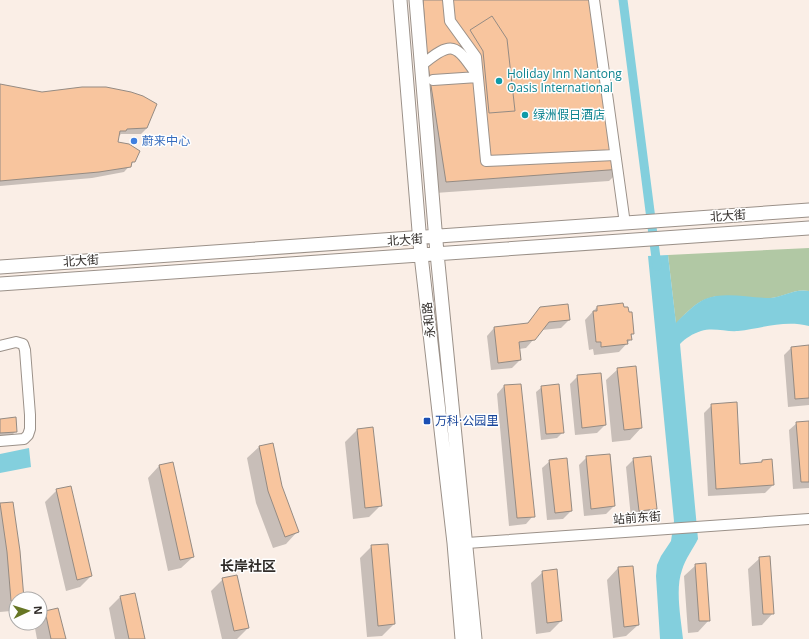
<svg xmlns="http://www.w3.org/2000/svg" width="809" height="639" viewBox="0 0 809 639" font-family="'Open Sans','Noto Sans SC',sans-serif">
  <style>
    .green { fill: #b1c8a4 }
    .water { fill: #83cfdd }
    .shadow { fill: #0003 }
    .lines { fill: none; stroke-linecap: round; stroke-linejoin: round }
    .canal { stroke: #83cfdd; stroke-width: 9 }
    .building { fill: #f8c59e; stroke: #958b83 }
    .minor-casing { stroke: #9b9189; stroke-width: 12 }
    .major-casing { stroke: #9b9189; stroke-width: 15 }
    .minor { stroke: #fff; stroke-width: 10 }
    .major { stroke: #fff; stroke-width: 13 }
    .culture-dot { fill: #0f9aa8; stroke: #fefefe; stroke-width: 1.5 }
    .shop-dot { fill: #3f7fe0; stroke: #fefefe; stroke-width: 1.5 }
    .transit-dot { fill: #1a4fb4; stroke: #fefefe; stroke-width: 1.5 }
    .labels { text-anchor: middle; stroke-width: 3; stroke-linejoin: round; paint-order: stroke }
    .culture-label { font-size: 12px; fill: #0d838f; stroke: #fefefe; text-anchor: start }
    .shop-label { font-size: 12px; fill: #366cbe; stroke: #fefefe; text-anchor: start }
    .street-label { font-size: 12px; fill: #302c29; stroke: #fefefe }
    .transit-label { font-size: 12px; fill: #164399; stroke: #fefefe; text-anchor: start }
    .quarter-label { font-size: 14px; font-weight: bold; fill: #302c29; stroke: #fefefe }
  </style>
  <rect width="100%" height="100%" fill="#faeee6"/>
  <path class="green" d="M809,248V291C795,288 784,297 771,298C751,300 721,291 704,300C693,305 684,315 676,324L668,255Z"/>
  <path class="water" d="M668,255L676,323C683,316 695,303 705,299C724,291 749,298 770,298C783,297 795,288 809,291V326C784,320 763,328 738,331C726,332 713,327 701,331C692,334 686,338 680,344L698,539C693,549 685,559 682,570C675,589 681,619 683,639H660L656,576L657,565L661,556L671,541L674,521L648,256Z
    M29,448L31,467L0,473V454Z"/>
  <path class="shadow" d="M411,0H597L621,169L609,181L435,193Z
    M0,85L147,128L141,134H121L119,136L117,142L134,161L124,172L92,178L0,186Z
    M567,305L569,320L561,328L542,330L526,348L519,349L520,360L512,368L491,370L487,336L494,328L526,325L540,308Z
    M597,307L623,308L633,333L631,336V339L619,352L594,355L593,349L589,350L585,320Z
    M809,346V405L788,407L784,355L791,348Z
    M618,369L641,428L630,440L612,442L606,380Z
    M578,376L605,425L597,433L575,435L570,384Z
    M504,386L533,516L526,524L509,526L497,394Z
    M542,387L563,432L557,438L541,440L536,392Z
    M712,405L739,465L760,464L762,461L773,485L765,493L708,496L704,413Z
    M0,420L16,431L4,443H0Z
    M809,422V488L793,489L789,430L797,423Z
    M357,430L381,505L369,517L353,519L345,442Z
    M273,444L281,486L297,532L286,544L273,548L256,503L247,458L259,447Z
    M587,457L614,506L606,514L584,516L579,465Z
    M634,459L656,509L648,516L631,518L626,467Z
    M550,461L571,511L563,519L547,520L542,468Z
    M159,466L193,557L181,568L168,571L148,478Z
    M57,490L91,576L80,587L66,591L45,502Z
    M0,504L23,599H16V606L11,611L0,612Z
    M372,546L394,624L382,636L367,637L360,558Z
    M760,558L773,613L762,625L752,626L748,569Z
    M696,565L709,620L698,632L688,633L684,576Z
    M618,568L638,625L626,636L613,638L607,580Z
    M543,572L561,621L550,632L536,634L531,583Z
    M223,579L248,628L237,639H222L211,591Z
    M120,597L144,639H115L109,608Z
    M45,612L65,639H37L34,623H40V617Z"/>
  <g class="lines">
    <path class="canal" d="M623,0L657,266"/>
  </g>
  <path class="building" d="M423,0H598L622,169L446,182L427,60Z
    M492,16L507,39L515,111L489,113L483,51L470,30Z
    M0,84L42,92L82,87H106L131,92L143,96L157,104L147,128L127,129L126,131H120L118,142L129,144L140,151L135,162H132L131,167L99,172L0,181Z
    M623,303L624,307H628L629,312H632L634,334H631L632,340H627L628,344L601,347V342H596L593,311H597V306Z
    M568,304L570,320L549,322L535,340L519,342L521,360L498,363L494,327L528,323L540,307Z
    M809,345V398L795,399L791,347Z
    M636,366L642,428L624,430L617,368Z
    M601,373L606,425L582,428L577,375Z
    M521,384L535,517L517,518L504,385Z
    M559,384L564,433L546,434L541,386Z
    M737,402L740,464L762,462V460L772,459L774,485L716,489L711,404Z
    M16,417L17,432L0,433V419Z
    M809,421V482H801L796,422Z
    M373,427L382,506L365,508L357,429Z
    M273,443L282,486L299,532L285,537L268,491L259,446Z
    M610,454L615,506L591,509L586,456Z
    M651,456L657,509L639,511L633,458Z
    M567,458L572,511L555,513L549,460Z
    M173,462L194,557L180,560L159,465Z
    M71,486L92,576L77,580L56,489Z
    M13,502L20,551L24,599H16V601H11L7,552L0,503Z
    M388,544L395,624L378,626L371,545Z
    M770,556L774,614H763L759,557Z
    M706,563L710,621H699L695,564Z
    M633,566L639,625L624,627L618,567Z
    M557,569L562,621L547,623L542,571Z
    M237,575L249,628L234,631L222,578Z
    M135,593L145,639H129L120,596Z
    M58,608L66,639H51L45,611Z"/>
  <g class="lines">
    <g class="minor-casing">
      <path id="minor" d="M448,0L450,21L476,57L486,161L615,155
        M594,0L625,224
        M422,65C453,39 456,45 477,75
        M433,80L478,77
        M0,346L16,342L23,344L25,350L30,415V429L28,435L24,439L0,441
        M467,543L809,519"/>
    </g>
    <g class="major-casing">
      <path id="major" d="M400,0L421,255L454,543L462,639
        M416,0L437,253L475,639
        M0,267L809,210
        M0,284L809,228"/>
    </g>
    <use href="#minor" class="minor"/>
    <use href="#major" class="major"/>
  </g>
  <g class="culture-dot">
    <circle cx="499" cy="81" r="4"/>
    <circle cx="525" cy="115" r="4"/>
  </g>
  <circle class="shop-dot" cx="134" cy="141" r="4"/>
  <rect class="transit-dot" x="423" y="417" width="8" height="8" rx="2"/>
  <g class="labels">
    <g class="culture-label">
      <text x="507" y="78">Holiday Inn Nantong<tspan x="507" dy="14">Oasis International</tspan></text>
      <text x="533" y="119">绿洲假日酒店</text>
    </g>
    <g class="shop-label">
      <text x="142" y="145">蔚来中心</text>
    </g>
    <g class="street-label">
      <text transform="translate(728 216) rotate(-4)" y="4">北大街</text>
      <text transform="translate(405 240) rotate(-4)" y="4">北大街</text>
      <text transform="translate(81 261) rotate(-4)" y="4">北大街</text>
      <text transform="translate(429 320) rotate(-96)" y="4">永和路</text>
      <text transform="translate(637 518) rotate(-4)" y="4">站前东街</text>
    </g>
    <g class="transit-label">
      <text x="435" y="425">万科·公园里</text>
    </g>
    <g class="quarter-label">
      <text x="248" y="571">长岸社区</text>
    </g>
  </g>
  <g transform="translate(28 611) rotate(86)"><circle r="19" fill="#fefefe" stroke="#acaaa9"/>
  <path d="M0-3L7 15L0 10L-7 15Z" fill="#667624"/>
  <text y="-6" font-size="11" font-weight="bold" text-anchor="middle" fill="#302c29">N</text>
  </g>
</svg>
